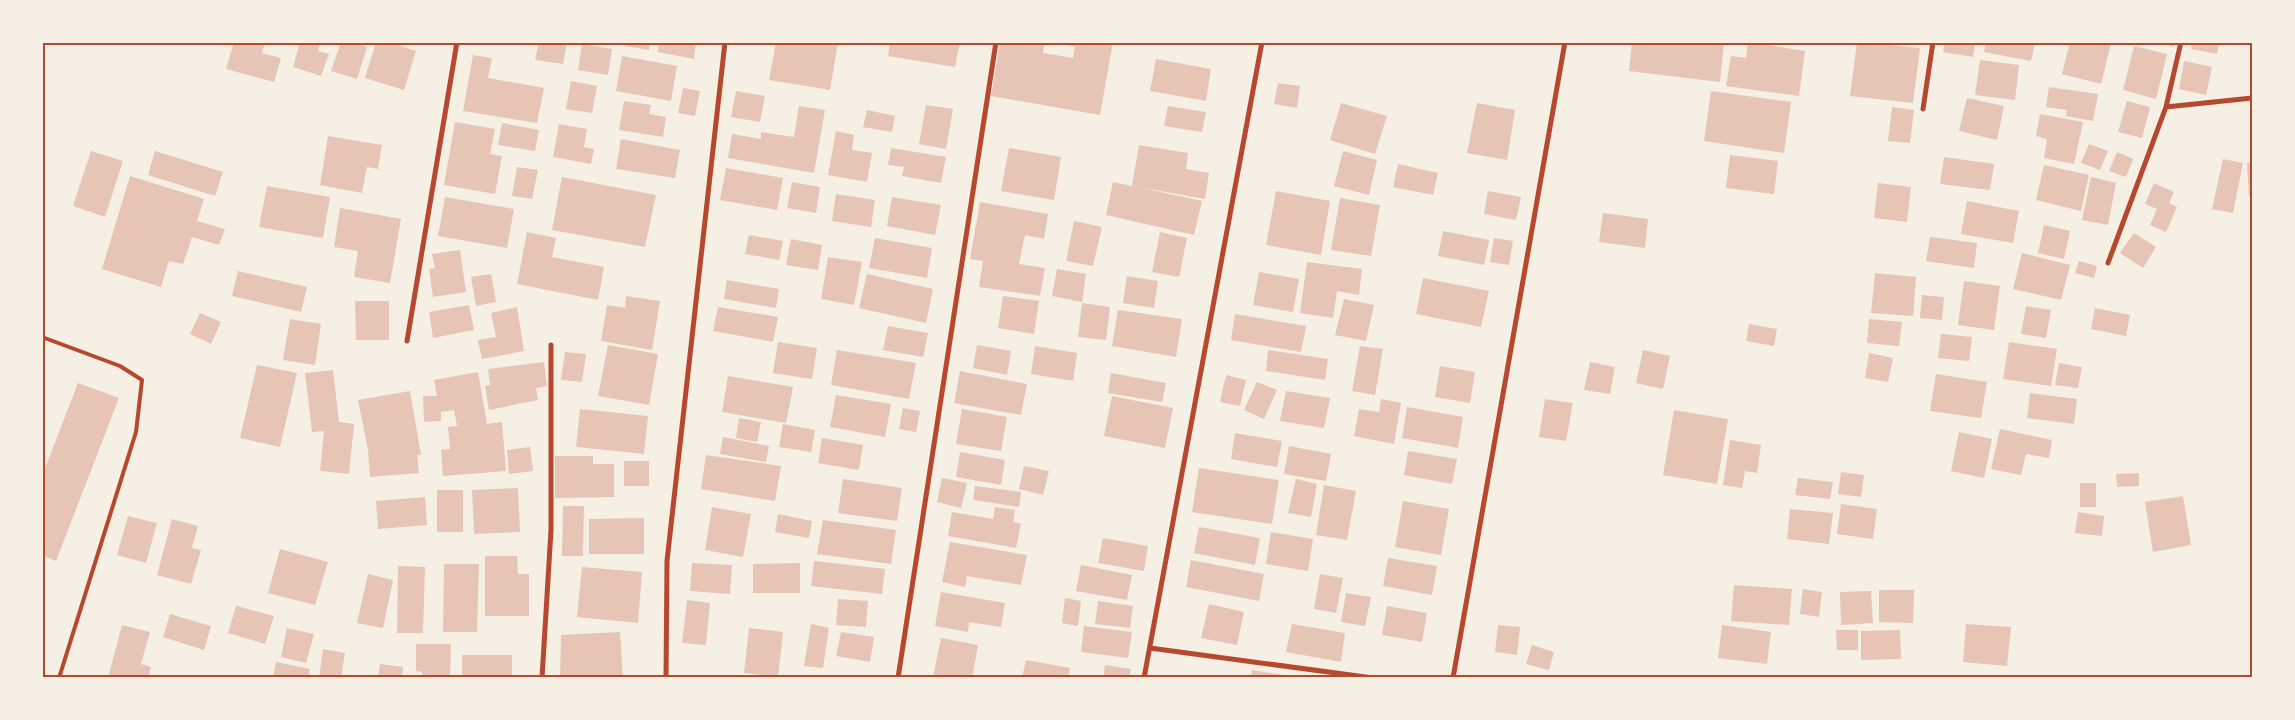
<svg xmlns="http://www.w3.org/2000/svg" width="2295" height="720" viewBox="0 0 2295 720" font-family="Jost,sans-serif">
  <style>
    .building { fill: #e6c5b7 }
    .lines { fill: none; stroke-linecap: round; stroke-linejoin: round }
    .service { stroke: #b5482f; stroke-width: 4 }
    .minor { stroke: #b5482f; stroke-width: 5 }
    .neatline { fill: none; stroke: #b5482f; stroke-width: 2 }
  </style>
  <rect width="100%" height="100%" fill="#f6efe4"/>
  <path class="building" d="M234,42H265L262,53L281,58L274,82L226,69Z
    M300,42H320L318,51L329,54L321,76L293,67Z
    M341,42H353L367,47L357,79L331,71Z
    M376,42H389L416,51L404,90L365,78Z
    M539,42H567L563,64L535,60Z
    M626,42H650L649,50L625,46Z
    M659,42H696L694,59L658,52Z
    M776,42H838L830,90L769,80Z
    M890,42H960L955,67L888,56Z
    M1000,42L1044,44L1043,53L1073,58L1075,47L1056,42H1113L1100,115L991,96Z
    M1632,42H1724L1720,82L1629,71Z
    M1748,42L1805,51L1799,96L1726,86L1731,56L1746,58Z
    M1857,42L1920,48L1913,103L1850,96Z
    M1945,42H1975L1973,57L1943,52Z
    M1986,42H2035L2031,61L1984,52Z
    M2070,42L2111,43L2101,84L2062,74Z
    M2157,42H2175L2174,47Z
    M2192,42H2219L2217,54L2191,49Z
    M582,44L612,49L608,75L578,70Z
    M2134,46L2167,54L2156,99L2123,90Z
    M473,55L492,58L488,78L544,88L537,123L463,111Z
    M622,56L677,66L671,101L616,91Z
    M1156,59L1211,69L1206,101L1150,91Z
    M1980,60L2019,65L2015,100L1975,95Z
    M2184,61L2212,67L2206,95L2179,89Z
    M571,81L597,86L592,113L566,109Z
    M1278,83L1300,86L1297,108L1274,104Z
    M2049,87L2098,94L2093,121L2066,116L2067,110L2046,107Z
    M683,88L700,91L695,116L678,113Z
    M736,91L765,96L760,122L731,117Z
    M1711,91L1791,102L1784,153L1704,141Z
    M1967,98L2004,106L1997,140L1959,131Z
    M624,101L651,105L649,114L666,117L663,137L619,130Z
    M2127,101L2150,107L2142,138L2118,132Z
    M1341,103L1387,116L1375,154L1330,140Z
    M1477,103L1515,110L1507,160L1467,153Z
    M926,105L953,109L946,149L919,144Z
    M799,106L825,110L814,173L728,158L732,134L761,139V132L794,137Z
    M1168,106L1206,112L1202,132L1164,126Z
    M1892,107L1914,110L1910,143L1888,141Z
    M867,110L895,116L892,132L863,127Z
    M2040,114L2083,122L2074,164L2044,158L2047,139L2036,136Z
    M455,122L495,129L490,154L502,156L495,194L444,185Z
    M502,123L539,130L535,151L498,145Z
    M559,124L587,129L584,147L594,149L591,164L553,157Z
    M836,131L854,135L852,150L872,153L867,182L828,175Z
    M328,136L382,145L378,169L367,167L362,193L320,185Z
    M621,139L680,150L675,178L616,169Z
    M2089,144L2108,151L2100,170L2081,163Z
    M1139,145L1188,153L1186,169L1209,173L1205,199L1138,187L1202,201L1194,235L1106,215L1113,182L1132,186Z
    M891,148L946,157L941,183L902,176L904,167L888,165Z
    M1009,148L1061,157L1054,200L1001,191Z
    M91,151L123,161L105,217L73,206Z
    M155,151L223,172L215,196L148,175Z
    M1343,151L1377,160L1369,195L1334,186Z
    M2117,152L2133,159L2126,177L2109,171Z
    M1730,155L1778,161L1774,194L1726,188Z
    M1944,157L1994,164L1990,190L1940,184Z
    M2223,159L2243,163L2233,213L2212,209Z
    M2252,162V196H2249L2247,163Z
    M1398,164L1438,173L1433,195L1393,187Z
    M2044,165L2089,175L2081,211L2036,200Z
    M517,167L538,170L532,199L512,196Z
    M726,168L783,178L777,210L720,200Z
    M130,176L204,199L197,221L225,229L219,245L192,237L183,264L169,261L161,287L102,269Z
    M562,177L656,195L645,247L552,230Z
    M2091,177L2116,183L2108,225L2082,220Z
    M792,182L820,187L816,213L787,208Z
    M1878,183L1911,187L1907,222L1874,218Z
    M2154,183L2174,192L2169,203L2177,207L2166,232L2150,225L2157,209L2145,204Z
    M267,186L330,197L323,238L259,227Z
    M1276,191L1330,201L1321,255L1266,245Z
    M1488,191L1521,197L1516,220L1484,214Z
    M836,194L875,200L871,227L832,221Z
    M445,197L514,209L507,248L438,236Z
    M892,197L941,205L935,235L887,226Z
    M1340,198L1380,205L1371,256L1331,250Z
    M1967,201L2019,211L2013,243L1961,234Z
    M980,202L1048,214L1044,239L1025,235L1019,264L1045,268L1040,296L979,287L983,261L970,259Z
    M340,208L401,219L390,283L354,277L358,251L334,247Z
    M1603,213L1648,219L1645,248L1599,242Z
    M1074,221L1102,227L1093,266L1066,261Z
    M2044,225L2070,231L2064,259L2038,253Z
    M1443,231L1489,240L1484,265L1438,256Z
    M527,232L556,238L552,257L604,267L598,300L517,284Z
    M1160,232L1187,238L1179,277L1152,272Z
    M2134,233L2156,247L2143,268L2120,253Z
    M749,235L783,241L779,260L745,254Z
    M1930,237L1977,243L1974,268L1926,261Z
    M875,238L932,248L927,278L869,268Z
    M1494,238L1513,241L1509,265L1490,262Z
    M791,239L822,245L818,270L786,265Z
    M460,250L466,292L433,297L429,269L435,268L432,254Z
    M2022,253L2070,265L2061,300L2013,289Z
    M828,257L862,262L854,305L821,299Z
    M2079,261L2097,266L2094,278L2075,273Z
    M1307,262L1362,269L1359,295L1337,291L1333,318L1300,313Z
    M1057,269L1086,274L1082,302L1052,296Z
    M238,271L307,287L301,312L232,296Z
    M1259,272L1299,279L1293,312L1253,305Z
    M1875,273L1916,277L1913,316L1871,313Z
    M491,274L496,302L476,306L471,277Z
    M867,274L933,289L926,323L859,308Z
    M1127,276L1158,281L1154,308L1123,303Z
    M1423,278L1489,291L1481,327L1416,314Z
    M727,280L779,289L776,308L724,299Z
    M1964,281L2000,286L1994,330L1958,325Z
    M1922,295L1944,297L1942,320L1920,318Z
    M626,296L660,301L652,350L601,341L607,305L625,308Z
    M1003,296L1039,301L1034,334L998,328Z
    M1344,299L1374,305L1366,341L1335,335Z
    M355,301H389V340H356Z
    M1082,303L1110,307L1106,340L1078,337Z
    M469,305L474,330L433,338L429,312Z
    M2026,306L2051,310L2046,338L2021,334Z
    M517,307L524,351L482,359L478,340L496,337L491,313Z
    M718,307L778,317L773,342L713,331Z
    M2095,308L2130,315L2126,336L2091,329Z
    M1118,310L1182,319L1176,357L1112,346Z
    M200,313L221,322L211,344L190,334Z
    M1235,314L1306,326L1301,352L1231,340Z
    M290,319L321,324L315,365L283,360Z
    M1869,319L1902,322L1899,346L1867,343Z
    M1749,324L1777,329L1774,346L1746,341Z
    M888,326L928,333L923,357L883,350Z
    M1941,334L1972,337L1969,361L1938,358Z
    M778,342L817,348L812,379L773,373Z
    M2009,342L2057,349L2051,386L2003,379Z
    M608,345L658,354L649,405L598,396Z
    M977,345L1011,351L1007,375L973,368Z
    M1035,346L1077,353L1073,381L1031,374Z
    M1360,346L1383,349L1375,395L1352,391Z
    M837,350L916,363L909,399L831,385Z
    M1268,350L1328,359L1325,380L1266,371Z
    M1643,350L1670,356L1663,389L1636,383Z
    M565,352L586,354L582,382L561,380Z
    M1869,353L1893,358L1888,382L1865,378Z
    M544,362L547,386L536,388L538,400L489,410L485,386L490,385L488,369Z
    M1590,362L1615,367L1610,394L1584,390Z
    M2059,363L2082,367L2078,388L2055,385Z
    M257,365L297,373L280,447L240,438Z
    M1440,366L1475,372L1470,403L1435,397Z
    M333,370L339,422L354,424L349,474L320,471L324,431L312,432L305,373Z
    M960,371L1027,384L1021,415L954,403Z
    M478,372L487,424L502,422L506,471L443,476L441,450L450,449L448,427L457,426L454,410L441,412V421L424,422L423,396H437L434,380Z
    M1111,373L1166,383L1162,402L1108,393Z
    M1936,374L1987,382L1981,418L1930,411Z
    M1226,375L1246,380L1240,406L1220,402Z
    M728,376L793,387L786,423L722,412Z
    M1257,382L1277,390L1264,419L1244,410Z
    M78,383L119,398L56,561L42,555V476Z
    M410,391L421,455H417L419,473L370,477L368,450L358,400Z
    M1286,391L1330,398L1324,428L1280,421Z
    M2030,393L2077,399L2074,424L2027,418Z
    M836,395L891,404L885,437L830,427Z
    M1112,396L1173,408L1165,448L1104,436Z
    M1381,399L1401,403L1394,444L1354,436L1359,409L1379,412Z
    M1545,399L1573,403L1566,441L1539,437Z
    M1407,407L1463,417L1458,448L1402,438Z
    M903,408L920,411L916,432L899,429Z
    M580,409L648,416L644,454L576,447Z
    M962,409L1007,417L1001,451L956,444Z
    M1674,410L1728,419L1717,484L1663,475Z
    M739,418L761,422L757,442L736,438Z
    M783,424L815,430L811,452L779,447Z
    M2000,429L2052,440L2049,458L2026,454L2021,475L1991,469Z
    M1959,432L1992,439L1984,478L1951,471Z
    M1235,433L1282,441L1277,467L1231,459Z
    M723,437L769,446L766,462L720,454Z
    M822,438L863,445L859,470L818,463Z
    M1730,440L1761,445L1757,473L1745,471L1742,488L1723,485Z
    M1289,446L1331,454L1326,481L1284,474Z
    M530,447L533,471L509,474L507,450Z
    M1408,451L1457,459L1452,484L1404,475Z
    M960,452L1005,460L1001,485L956,477Z
    M706,455L781,466L775,501L701,489Z
    M555,456H593V464H614V497L555,498Z
    M624,461H649V486H624Z
    M1024,466L1049,471L1043,495L1019,489Z
    M1199,468L1279,480L1272,524L1192,512Z
    M1841,472L1864,475L1861,497L1838,494Z
    M2139,473V486L2117,487L2116,474Z
    M942,478L967,483L961,508L937,502Z
    M1798,478L1833,482L1830,499L1795,495Z
    M843,479L902,488L897,521L838,513Z
    M1296,479L1317,484L1311,517L1288,513Z
    M2080,483H2096V507H2080Z
    M1324,485L1356,491L1347,540L1316,535Z
    M975,486L1021,492L1019,507L973,500Z
    M518,488L520,532L474,534L472,490Z
    M437,490H463V532H437Z
    M2183,496L2191,545L2153,552L2145,502Z
    M425,497L427,525L378,529L376,501Z
    M1403,501L1449,509L1441,555L1395,547Z
    M1841,504L1877,509L1873,539L1837,534Z
    M563,506H584L583,556H562Z
    M712,507L751,514L743,557L705,550Z
    M995,507L1015,510L1013,522L1021,524L1016,548L948,536L952,512L993,519Z
    M1790,509L1833,513L1829,544L1787,539Z
    M2078,512L2104,516L2102,536L2075,533Z
    M778,514L812,521L809,538L775,532Z
    M128,516L157,523L146,563L117,555Z
    M644,518V554H589V519Z
    M172,519L198,526L192,548L201,550L191,584L157,575Z
    M823,520L896,530L891,564L817,554Z
    M1199,527L1260,538L1255,565L1194,553Z
    M1271,532L1313,539L1308,571L1266,564Z
    M1103,538L1148,546L1144,571L1098,563Z
    M950,542L1027,555L1021,585L967,576L965,587L942,582Z
    M280,549L328,562L315,605L268,593Z
    M485,556H517L518,574H529V616H485Z
    M1388,558L1437,566L1432,595L1383,586Z
    M1191,560L1264,574L1259,601L1186,587Z
    M814,561L885,569L882,594L811,586Z
    M692,563L732,565L730,594L690,591Z
    M800,563V593H753V564Z
    M444,564H479L477,632H443Z
    M1081,565L1132,575L1127,600L1076,591Z
    M398,566L425,567L423,633H397Z
    M582,567L642,572L638,623L577,617Z
    M368,574L393,580L383,628L357,623Z
    M1320,574L1343,578L1336,613L1314,609Z
    M1734,585L1792,589L1789,625L1731,621Z
    M1803,589L1822,592L1819,617L1800,614Z
    M1879,590H1914L1913,623L1879,622Z
    M1871,591L1873,623L1841,625L1840,592Z
    M941,592L1005,603L1001,627L969,622L968,632L935,626Z
    M1346,593L1371,597L1365,626L1341,622Z
    M1065,598L1081,601L1078,626L1062,623Z
    M838,599L868,601L866,627L836,625Z
    M687,600L710,603L706,645L682,643Z
    M1098,601L1133,606L1130,628L1095,624Z
    M1209,604L1244,612L1237,645L1201,638Z
    M236,606L274,616L265,644L228,633Z
    M1387,606L1427,613L1422,642L1382,635Z
    M170,614L211,626L204,650L163,637Z
    M811,624L829,628L823,668L804,666Z
    M1292,624L1345,633L1341,662L1286,652Z
    M1966,624L2011,627L2007,666L1963,662Z
    M122,625L150,632L141,664L151,667L148,678H108Z
    M1498,625L1520,627L1517,655L1495,652Z
    M1722,625L1771,632L1767,664L1718,658Z
    M1084,626L1132,632L1128,658L1081,652Z
    M287,628L314,634L306,663L281,657Z
    M749,628L783,632L778,677L744,673Z
    M1836,630H1858V650H1837Z
    M1900,630L1901,659L1861,660V631Z
    M620,632L623,678H560L561,635Z
    M841,632L874,637L870,662L836,656Z
    M941,638L978,645L972,678L933,677Z
    M416,644H451L450,678H422V672L416,671Z
    M1532,645L1554,652L1549,670L1526,664Z
    M323,649L345,653L341,678H319Z
    M462,655H512V678H462Z
    M1026,660L1070,668L1068,678H1022Z
    M276,662L310,669L308,678H273Z
    M380,664L403,667L402,678H378Z
    M1105,665L1131,669L1129,678H1103Z
    M1252,670L1290,676V678H1251Z"/>
  <g class="lines">
    <path class="service" d="M42,337L120,366L142,380L136,432L59,678"/>
    <path class="minor" d="M2181,42L2166,107L2252,98
      M1923,109L1933,42
      M2108,263L2166,107
      M407,341L457,42
      M1150,648L1373,678
      M542,678L551,530V345
      M666,678L667,561L725,42
      M898,678L996,42
      M1144,678L1262,42
      M1453,678L1565,42"/>
  </g>
  <rect width="2295" height="720" fill="none" stroke="#f6efe4" stroke-width="88"/>
  <rect x="44" y="44" width="2207" height="632" class="neatline"/>
</svg>
